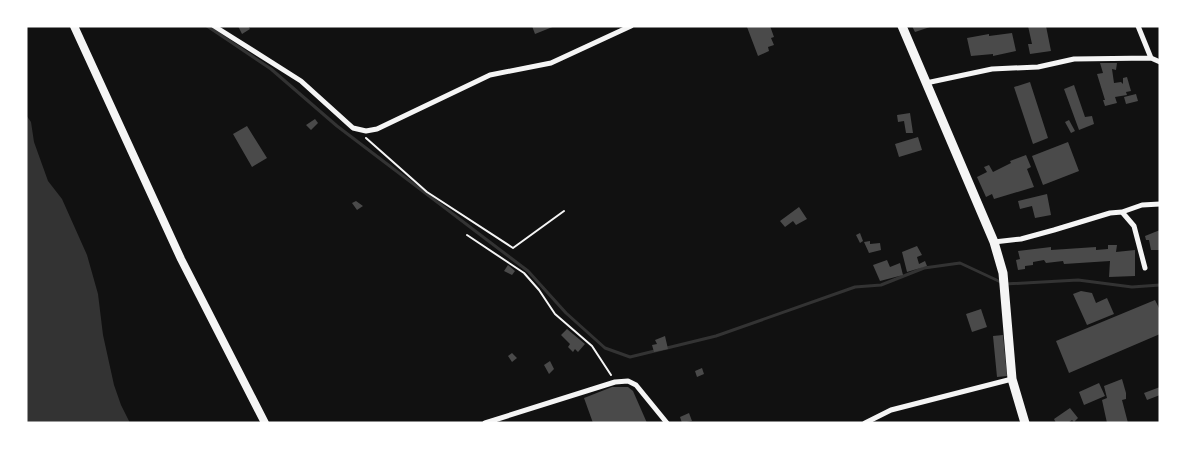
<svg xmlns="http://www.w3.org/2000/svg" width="1186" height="449" viewBox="0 0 1186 449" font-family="Quicksand,sans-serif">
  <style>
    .water { fill: #333 }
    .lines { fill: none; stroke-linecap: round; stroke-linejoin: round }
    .stream { stroke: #333; stroke-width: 3 }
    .building { fill: #4a4a4a }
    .path { stroke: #f5f5f5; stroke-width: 2 }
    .minor { stroke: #f5f5f5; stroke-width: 5 }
    .tertiary { stroke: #f5f5f5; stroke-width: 8 }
    .secondary { stroke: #f5f5f5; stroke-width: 9 }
  </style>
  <rect width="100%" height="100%" fill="#111"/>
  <path class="water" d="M26,115L31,122L34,142L48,181L62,199L87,255L98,294L103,335L114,385L121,405L130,423H26Z"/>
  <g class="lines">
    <path class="stream" d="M207,26L271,69L337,126L528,271L566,313L605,348L630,357L716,336L855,287L881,285L924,268L960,263L1005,284L1078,280L1132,287L1160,285"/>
  </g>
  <path class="building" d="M238,26H248L250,29L242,34Z
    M532,26H555L535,34Z
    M770,26L774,37L771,38L774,45L768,47L769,51L758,56L747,27Z
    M912,26H930V27L915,32Z
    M1028,26H1046L1051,51L1030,54L1028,44H1032Z
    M1012,33L1016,51L993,56V54L971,56L967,38L989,34V36Z
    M1100,63H1117L1116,70L1112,69L1114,83L1121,82L1123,84V78L1127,77L1131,91L1126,92L1127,95L1115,97L1117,103L1105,106L1103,100H1105L1097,74L1103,73Z
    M1030,82L1048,138L1033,144L1014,87Z
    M1074,85L1085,117L1092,116L1094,124L1079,130L1064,89Z
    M1136,94L1138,101L1126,104L1124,97Z
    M910,113L913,133H906L904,121L898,122L897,115Z
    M315,119L318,123L311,130L306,125Z
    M1069,120L1075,131L1071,133L1065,122Z
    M247,126L267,158L252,167L233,134Z
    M918,137L922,150L899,157L895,144Z
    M1068,142L1079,171L1043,185L1032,156Z
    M1026,155L1031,167L1027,169L1034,187L994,199L992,194L986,197L977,177L987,172L984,167L989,165L993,172L1011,163L1010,161Z
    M1047,194L1051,215L1035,218L1032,206L1020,209L1018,201Z
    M356,201L363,206L357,210L352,203Z
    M799,207L807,219L796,225L793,221L785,227L780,221Z
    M1160,230V250H1151L1149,240H1146L1145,236Z
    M860,233L863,241L860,243L856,235Z
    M870,241V244L880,243L881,250L869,253L864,242Z
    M1108,245H1117L1116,252L1135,250V276L1109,277L1110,261L1064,264L1063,261L1046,263L1044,260L1033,262V265L1025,266V269L1018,270L1016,260L1020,259L1018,251L1051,247V250L1096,247V250L1108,249Z
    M917,246L922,255L917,257L919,264L925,261L927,266L907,272L902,252Z
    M887,260L890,267L900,263L903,275L880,281L873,265Z
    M508,265L515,271L512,275L504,271Z
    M1081,291L1092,293L1096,303L1107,298L1114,314L1087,325L1073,294Z
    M1155,300L1160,310V334L1069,373L1056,341Z
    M981,309L987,327L972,332L966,314Z
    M567,329L585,344L578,352L575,349L573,352L568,347L570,344L561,335Z
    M1003,335L1007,376L997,377L993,336Z
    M665,336L668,349L654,352L652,345L657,344L655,340Z
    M512,353L517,358L512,362L508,356Z
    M550,361L554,369L549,374L544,365Z
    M702,368L704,374L697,377L695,371Z
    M1122,379L1126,393V399L1122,400L1128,423H1107L1102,400L1107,398L1104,386Z
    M1099,383L1105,396L1084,405L1079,392Z
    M612,387H628L633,391L647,423H593L584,398Z
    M1160,387V395L1147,400L1144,393Z
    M1070,408L1078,418L1074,422L1072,420L1068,423H1056L1054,419Z
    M689,413L692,421L682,423L680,417Z"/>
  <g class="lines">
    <path class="path" d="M366,138L427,192L513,248L564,211
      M467,235L524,273L539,290L555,314L592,346L611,375"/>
    <path class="minor" d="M214,26L301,81L353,128L366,131L377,129L490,75L551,63L631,26
      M1138,26L1151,58
      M926,83L992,69L1038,67L1074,59L1151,58L1160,62
      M1122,212L1142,205L1160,204
      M994,242L1021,239L1054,230L1110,213L1122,212L1134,226L1145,268
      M485,423L615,382L628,381L636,385L667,423
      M865,423L891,410L1012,379"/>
    <path class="tertiary" d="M74,26L181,259L265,423"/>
    <path class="secondary" d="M902,26L994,242L1003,273L1012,379L1025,423"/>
  </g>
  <rect width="1186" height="449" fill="none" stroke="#ffffff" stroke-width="55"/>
</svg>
